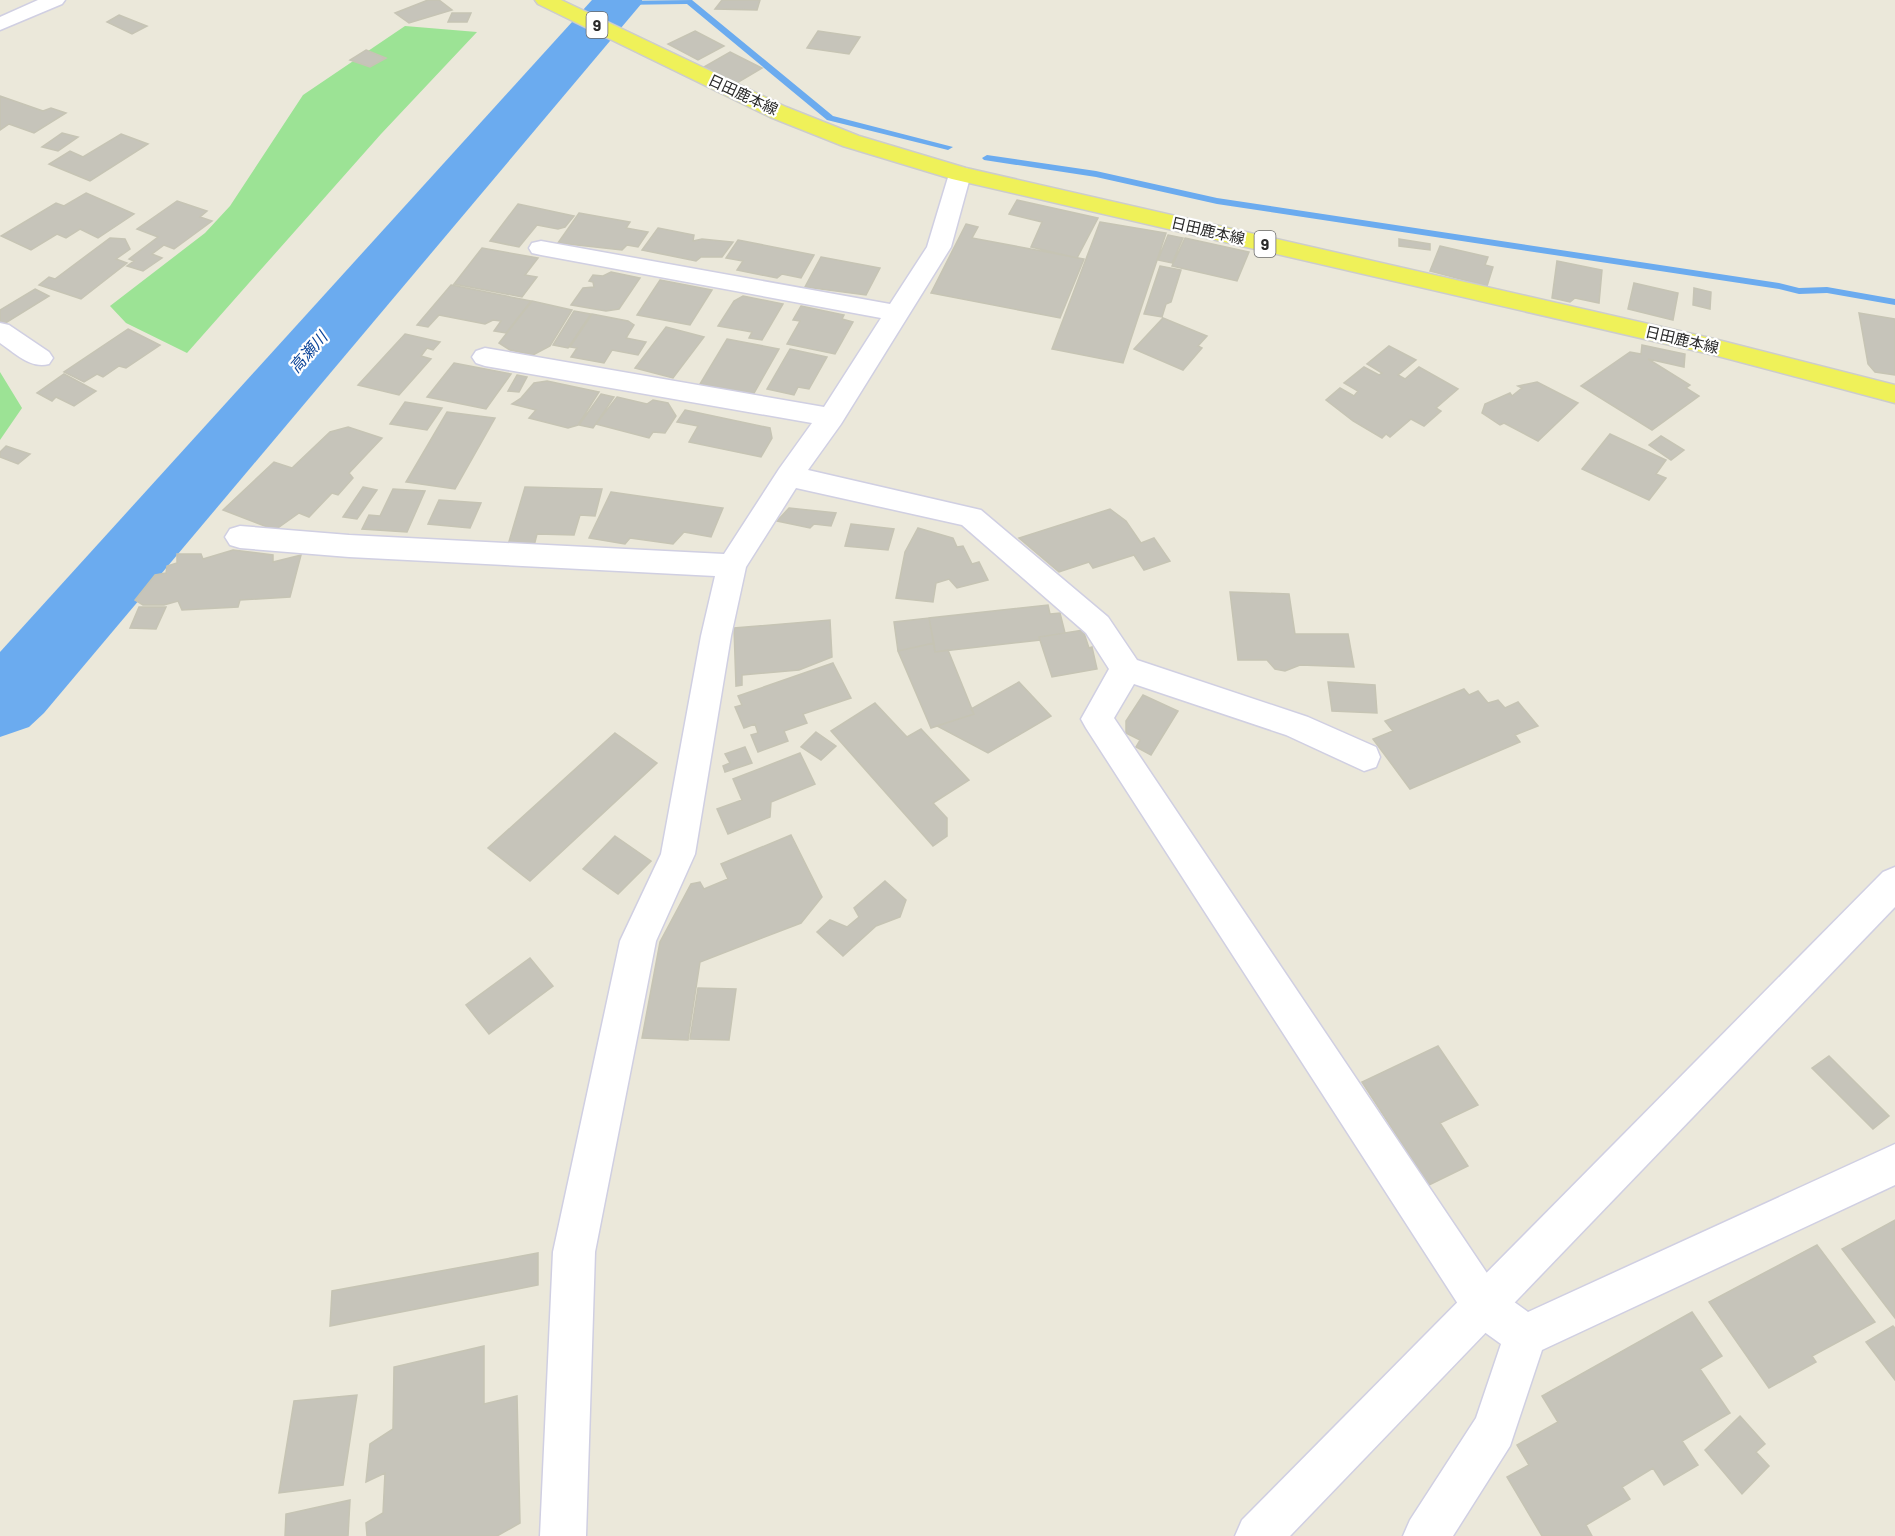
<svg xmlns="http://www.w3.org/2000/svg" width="1895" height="1536" viewBox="0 0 1895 1536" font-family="Barlow,'Noto Sans JP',sans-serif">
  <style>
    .green { fill: #9ce395 }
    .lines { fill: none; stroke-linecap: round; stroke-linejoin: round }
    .stream { fill: #6babef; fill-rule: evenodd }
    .river { fill: #6babef; fill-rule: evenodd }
    .building { fill: #c6c4ba; stroke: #c6c4b4; stroke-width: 1.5 }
    .street-casing { stroke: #d0cfe2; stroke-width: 3 }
    .secondary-casing { stroke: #d0cfe2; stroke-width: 3 }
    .primary-casing { stroke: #ccc; stroke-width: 3 }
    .street { fill: #fff; fill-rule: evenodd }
    .secondary { fill: #fff; fill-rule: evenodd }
    .primary { fill: #eff159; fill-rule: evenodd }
    .labels { text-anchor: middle; stroke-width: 4.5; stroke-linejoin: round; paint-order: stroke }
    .far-street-label { font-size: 15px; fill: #292929; stroke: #fff }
    .shield { fill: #fff; stroke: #696969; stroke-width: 1.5 }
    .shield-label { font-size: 16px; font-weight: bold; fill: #292929 }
    .far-water-label { font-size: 16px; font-style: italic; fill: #0c4599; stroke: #fff }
  </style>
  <rect width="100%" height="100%" fill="#ebe8da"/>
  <path class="green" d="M405,26L477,32L381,134L187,353L126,323L110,306L205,233L230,206L303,95Z
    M0,372L22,408L0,440Z"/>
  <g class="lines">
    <path class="stream" d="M692,0L833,116L953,147L948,150L827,120L687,4L617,5L613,3L617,1Z
      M987,155L1096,171L1217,198L1779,283L1799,288L1827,287L1895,299V305L1827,293L1799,294L1779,289L1217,204L1096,177L984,160L982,158Z"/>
    <path class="river" d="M592,0H642V3L44,713L29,727L0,737V652Z"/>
  </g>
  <path class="building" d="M428,0H439L452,10L409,23L395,13Z
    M722,0H760L757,10L715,9Z
    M452,13H471L467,22H448Z
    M119,15L147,26L132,34L107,22Z
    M695,31L724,46L698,60L668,44Z
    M818,31L860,37L849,54L807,48Z
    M366,50L386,58L370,67L350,60Z
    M730,52L762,68L737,83L704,67Z
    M0,96L43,111L51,108L66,113L34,133L9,124L0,130Z
    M62,133L78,137L58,151L42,147Z
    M121,134L148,144L90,181L49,164L70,151L83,157Z
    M86,193L134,214L98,238L80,229L66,238L57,234L31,250L1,236L56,203L64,206Z
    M1017,200L1098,218L1077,258L1031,247L1042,222L1009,214Z
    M177,201L207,211L200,217L212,221L174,249L164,245L152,254L162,258L143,271L127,266L134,261L129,259L158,237L137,229Z
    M518,204L574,216L565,227L558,229L537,225L519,247L490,241Z
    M579,213L630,222L626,228L648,232L638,247L627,245L622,250L558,243Z
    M1100,222L1166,233L1123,363L1052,349Z
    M966,224L978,227L972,238L1084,259L1060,318L931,293Z
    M658,228L694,235L693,241L702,239L733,242L722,257H701L696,261L642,250Z
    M1168,235L1183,238L1172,263L1158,260Z
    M110,238L125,239L130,249L116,259L127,263L81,299L39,285L49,277L55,279Z
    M1185,238L1249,252L1237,281L1172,266Z
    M1399,239L1430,244V250L1399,246Z
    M738,240L814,255L801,278L782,274L777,278L737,270L743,261L726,258Z
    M1440,246L1488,257L1485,265L1493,267L1487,286L1430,271Z
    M482,248L538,258L525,275L537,277L522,297L454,284Z
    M821,257L880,268L866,295L805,287Z
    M1557,261L1602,270L1599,303L1575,298L1570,302L1552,298Z
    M1160,266L1181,270L1171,302L1166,304L1162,317L1144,314Z
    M611,272L640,278L619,309L606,311L571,305L583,288L594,287L593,282L589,281L593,275L603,276Z
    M660,280L712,290L690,325L637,315Z
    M1634,283L1678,293L1673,320L1628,309Z
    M451,285L531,301L506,333L494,331L501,321L493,320L485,324L439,315L428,327L417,325Z
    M1694,288L1711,292L1710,309L1693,305Z
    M35,289L49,296L4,324L0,322V310Z
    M743,296L783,304L762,340L749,338L752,332L718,326L734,301Z
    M532,301L572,310L550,346L533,355L510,350L499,343Z
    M801,306L844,315L842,319L853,322L835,354L787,344L800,321L793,320Z
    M574,311L591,314L568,348L553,345Z
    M1859,313L1895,319V375L1875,372L1868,364Z
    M592,314L628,321L634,325L626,338L646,342L638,355L612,350L604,363L571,357L577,348L570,347Z
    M1163,318L1207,336L1198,346L1202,348L1183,370L1134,349Z
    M666,327L704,337L673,378L635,368Z
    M128,329L160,345L126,368L119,366L103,377L97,374L84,382L64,372Z
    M405,334L440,342L433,350L427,348L421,356L431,359L399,395L358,385Z
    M727,339L779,349L753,395L700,384Z
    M1642,345L1685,354L1684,367L1648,359L1690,385L1686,388L1699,396L1652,430L1581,386L1630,352L1641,354Z
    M1389,346L1416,360L1398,375L1405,379L1419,367L1458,389L1436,408L1441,411L1424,426L1411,419L1390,437L1386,434L1382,438L1353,421L1326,400L1340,388L1354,396L1358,391L1344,383L1364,367L1379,375L1382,373L1367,364Z
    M790,349L827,357L809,389L798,387L794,395L767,389Z
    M454,363L511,374L486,409L427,397Z
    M64,374L96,391L74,406L56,397L52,401L37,393Z
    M517,375L527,377L519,392L508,391Z
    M547,381L599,392L578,425L568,428L529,418L536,410L512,404L521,398L534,383Z
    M1537,382L1578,403L1538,441L1504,423L1500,425L1482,413L1485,404L1510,393L1512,396L1522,388L1518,386Z
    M601,394L614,397L593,428L579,425Z
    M617,397L647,404L653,400L668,403L676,416L665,433L653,432L649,438L596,424Z
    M405,402L442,408L427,430L390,424Z
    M685,410L770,428L772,438L761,457L689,442L698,426L677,422Z
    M447,412L495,418L455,489L406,482Z
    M348,427L382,438L349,473L353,478L338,495L332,493L309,517L299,513L275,530L223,510L274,462L292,468L330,432Z
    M1610,434L1666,460L1656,474L1666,478L1649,500L1582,469Z
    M1661,436L1684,450L1671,460L1649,445Z
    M6,446L30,454L18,464L0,457V452Z
    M363,487L377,490L357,519L343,517Z
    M525,487L602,489L595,516L580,515L574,535L537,534L534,546L508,545Z
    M393,489L425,491L407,532L362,529L369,515L380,516Z
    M611,492L723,508L711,537L684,532L673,544L630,538L625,544L589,538Z
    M439,500L481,503L470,528L428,524Z
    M789,508L836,513L831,526L814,524L810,528L777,521Z
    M1110,509L1126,521L1141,543L1154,538L1170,561L1144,570L1134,555L1093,568L1089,562L1059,572L1019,538Z
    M851,524L894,529L888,550L845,546Z
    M918,528L953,538L957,547L963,546L972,564L979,562L988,580L957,588L949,579L936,583L933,602L896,598L905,552Z
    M233,550L273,555V562L301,555L290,597L240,600L238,607L182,610L178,601L164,605H143L135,600L155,575L166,573L167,566L177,563V554H201L203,559Z
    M1230,592L1289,594L1295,634H1348L1354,667L1300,665L1285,671L1275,669L1267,660H1238Z
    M1048,605L1050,614L1060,613L1065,633L1039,637L1040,640L935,652L929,618Z
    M139,607H166L156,629L130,628Z
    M929,618L934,643L898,651L894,622Z
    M830,620L832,657L799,670L742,675V685L736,686L734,628Z
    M1083,630L1089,648L1092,647L1097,669L1052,677L1039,637Z
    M934,643L935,652L948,650L974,714L931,728L898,651Z
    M833,663L851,698L803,714L807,723L784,731L788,741L758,752L751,735L758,733L755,724L744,728L735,707L742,705L738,696Z
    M1019,682L1051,716L988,753L937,726L974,714L971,709Z
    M1328,682L1375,685L1377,713L1332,711Z
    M1464,689L1469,695L1478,691L1488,703L1498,700L1505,708L1518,702L1538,726L1515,735L1520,742L1410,789L1373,739L1393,731L1385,721Z
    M1143,695L1178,711L1151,755L1136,747L1140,740L1126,733V721Z
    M875,703L907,737L921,729L969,780L933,803L947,818V836L933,846L831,731Z
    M816,732L836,746L821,760L801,747Z
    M615,733L657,763L530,881L488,848Z
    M745,747L752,763L725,772L723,766L730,763L725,754Z
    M800,753L815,784L771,802L770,817L728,834L717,809L742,800L733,779Z
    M791,835L822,897L801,923L700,962L688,1040L642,1038L660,942L691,884L700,882L704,889L728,879L721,864Z
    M615,836L651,861L618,894L583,869Z
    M885,881L906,900L900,917L876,926L843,956L817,932L830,920L847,927L859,917L854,908Z
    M530,958L553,986L489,1034L466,1005Z
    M698,988L736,989L729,1040L690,1039Z
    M1438,1046L1478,1105L1440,1123L1468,1166L1429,1185L1362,1082Z
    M1829,1056L1889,1116L1873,1129L1812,1068Z
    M1895,1220V1318L1842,1249Z
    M1817,1245L1875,1322L1812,1356L1816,1362L1769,1388L1709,1302Z
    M538,1253V1285L330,1326L332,1291Z
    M1692,1312L1722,1356L1700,1369L1730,1413L1682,1441L1698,1465L1664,1485L1653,1468L1622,1487L1630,1499L1586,1525L1592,1536H1542L1507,1477L1529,1465L1517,1445L1558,1422L1542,1396Z
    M1893,1326L1895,1328V1380L1866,1342Z
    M484,1346V1404L517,1396L520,1523L497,1536H367L366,1523L383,1513L385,1473L366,1482L370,1444L393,1429L394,1367Z
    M357,1395L343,1485L279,1493L294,1401Z
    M1740,1416L1765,1444L1756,1452L1769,1466L1742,1494L1705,1450Z
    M350,1500L348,1536H285L286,1514Z"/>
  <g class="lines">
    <g class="street-casing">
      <path id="street" d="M38,0H65L62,4L0,30V17Z
        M960,167L968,169L971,174L951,247L841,424L808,470L981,510L1108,617L1137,660L1308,717L1376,747L1380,757L1376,767L1364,771L1286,735L1134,684L1114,718L1499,1291L1528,1312L1895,1144V1185L1542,1350L1510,1446L1453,1536H1403L1410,1520L1476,1418L1501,1344L1469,1321L1086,728L1081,719L1109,669L1086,633L962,525L796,488L746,567L731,636L695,854L656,941L595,1252L586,1536H540L553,1252L620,941L661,854L701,636L715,576L349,557L240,548L230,545L225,537L230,529L240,526L349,535L724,554L779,469L812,423L485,366L476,363L472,357L476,351L485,348L824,407L881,318L541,255L532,253L529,248L532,243L541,241L890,304L927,247L949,174L952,169Z
        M0,323L9,325L49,352L53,358L49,364C30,369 15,353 0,343Z"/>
    </g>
    <g class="secondary-casing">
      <path id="secondary" d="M1895,867V907L1290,1536H1235L1242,1520L1883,872Z"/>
    </g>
    <g class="primary-casing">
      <path id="primary" d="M535,0H561L786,107L859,136L966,168L1714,339L1895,385V403L1714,355L952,179L843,146L770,117L538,4Z"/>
    </g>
    <use href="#street" class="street"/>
    <use href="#secondary" class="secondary"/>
    <use href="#primary" class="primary"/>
  </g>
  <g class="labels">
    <g class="far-street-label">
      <text transform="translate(743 95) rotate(25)" y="5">日田鹿本線</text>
      <text transform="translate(1208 231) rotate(13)" y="5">日田鹿本線</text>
      <text transform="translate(1682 340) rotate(13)" y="5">日田鹿本線</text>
    </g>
    <g class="shield">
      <rect x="586.5" y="12" width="21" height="26" rx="4.5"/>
      <rect x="1254.5" y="231" width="21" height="26" rx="4.5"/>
    </g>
    <g class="shield-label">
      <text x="597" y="31">9</text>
      <text x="1265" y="250">9</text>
    </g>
    <g class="far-water-label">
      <text transform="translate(308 352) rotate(-49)" y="6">高瀬川</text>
    </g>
  </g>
</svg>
